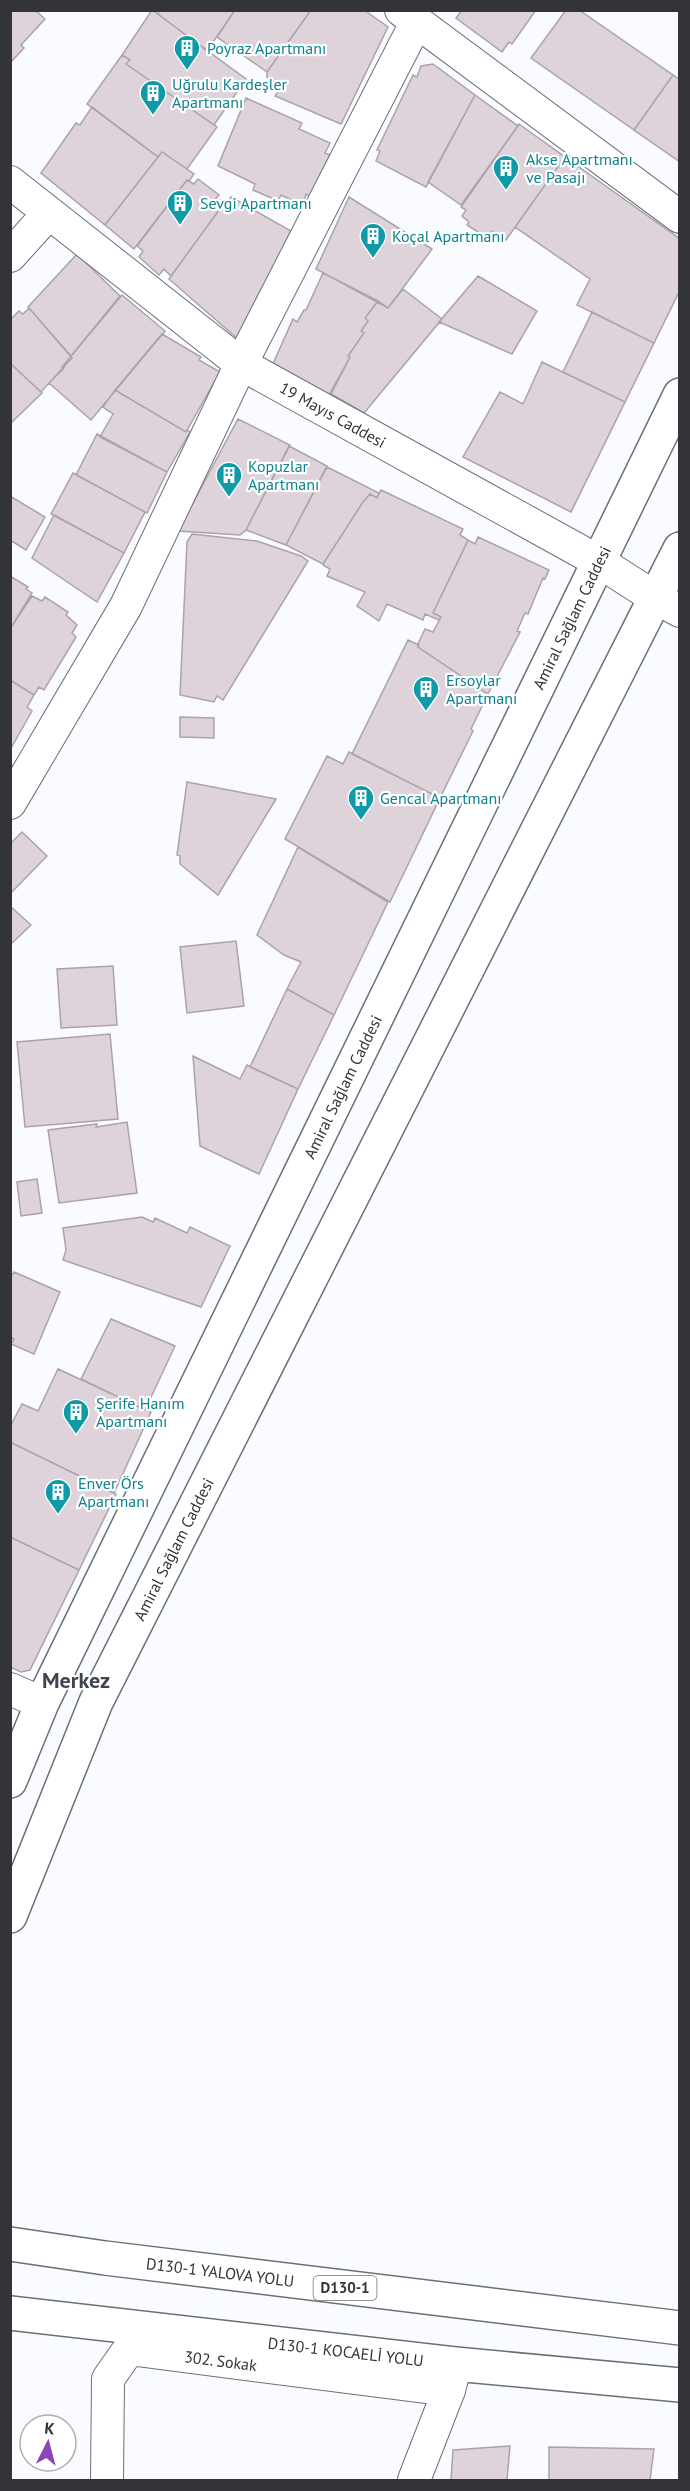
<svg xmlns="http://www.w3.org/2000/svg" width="690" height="2491" viewBox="0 0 690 2491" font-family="'PT Sans',sans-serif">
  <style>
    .building { fill: #ded3db; stroke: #aca2a9; stroke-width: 1.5 }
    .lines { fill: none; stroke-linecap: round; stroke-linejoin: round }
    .minor-casing { stroke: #6a7079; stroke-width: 34 }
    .secondary-casing { stroke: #6a7079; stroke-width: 36 }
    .trunk-casing { stroke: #6a7079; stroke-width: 36 }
    .minor { stroke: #fff; stroke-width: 32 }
    .secondary { stroke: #fff; stroke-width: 33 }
    .trunk { stroke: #fff; stroke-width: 33 }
    .labels { text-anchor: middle; stroke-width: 4.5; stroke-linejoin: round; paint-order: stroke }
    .shield { fill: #fff; stroke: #707174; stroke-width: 1.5 }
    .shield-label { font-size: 15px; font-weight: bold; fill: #323438 }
    .culture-label { font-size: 16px; fill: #0d838f; stroke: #fff; text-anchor: start }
    .street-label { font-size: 16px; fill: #323438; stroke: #fff }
    .district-label { font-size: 22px; font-weight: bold; fill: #40454d; stroke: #fff }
  </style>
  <rect width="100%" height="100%" fill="#fafbfe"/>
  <path class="building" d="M10,10H35L45,19L21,45L24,48L10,63Z
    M152,10L246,79L214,125L126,64L130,60L122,55Z
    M159,10H235L207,51L158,14Z
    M235,10H311L267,72L217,37Z
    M311,10H364L388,27L341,124L275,96L278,92L269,87L274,82L267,77V72Z
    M462,10H536L512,44L509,42L502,52L456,18Z
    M566,10H579L673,75L634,130L531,58Z
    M122,55L130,60L126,64L217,127L187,169L162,152L158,157L87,104Z
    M433,64L475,95L426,187L376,161L380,151L377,150L413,75L417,77L421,66Z
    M673,75L680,80V162L634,130Z
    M475,95L518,126L461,205L428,182Z
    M246,98L302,123L299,129L330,143L325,153L330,155L311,197L306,194L302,205L281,195L278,201L253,190L255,184L218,166Z
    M92,107L158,157L105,225L41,173L76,123L80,125Z
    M519,124L565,157L506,240L492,231L487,238L467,225L469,222L462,216L466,210L461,207Z
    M162,152L194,174L189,181L187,180L134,249L105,225Z
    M565,157L680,239V290L654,343L577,305L590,279L515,227Z
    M198,179L219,195L215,200L222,206L171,276L164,269L159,275L139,257L143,251L137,246L187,180L194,184Z
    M231,197L291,231L239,340L169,279L222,206L218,203L220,200L227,204Z
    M349,197L432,249L388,308L316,269Z
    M77,254L120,296L71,356L28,307Z
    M323,273L378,301L365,318L368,321L361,331L364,333L348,356L350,357L329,395L272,366L293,319L297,322L304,310H306Z
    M478,276L537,311L512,354L439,322Z
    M403,289L442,319L364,413L331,394L350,357L348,356L364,333L361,331L368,321L365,318L378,301L388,308Z
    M122,295L165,331L91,420L49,383L64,368L62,367Z
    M29,308L72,358L41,392L10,363V320L19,311L23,314Z
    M592,312L654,343L625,402L563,372Z
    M162,334L201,357L199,360L220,372L186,432L115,390Z
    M542,362L625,402L571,512L463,457L500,392L523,404Z
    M10,363L42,393L10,424Z
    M115,390L186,432L187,430L190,432L167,472L100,437L113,414L103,407Z
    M238,419L290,445L246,530L240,535L178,531Z
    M97,434L167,472L147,513L76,475Z
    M289,446L327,466L286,545L246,530Z
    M327,467L379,493L377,498L370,494L363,502L323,564L286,545Z
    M73,473L145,512L124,553L51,514Z
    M381,490L463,529L460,535L468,540L433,613L441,617L439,620L425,614L423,620L387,604L379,621L357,606L365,592L327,576L330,569L323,565L327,558L363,502L370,494L377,498Z
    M10,496L45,517L26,550L10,540Z
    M54,515L124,553L97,602L32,558Z
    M192,534L257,541L301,556L308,561L223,700L217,696L214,702L180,695L187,542Z
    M478,537L549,570L545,579L543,578L528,614L525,613L517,631L520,632L488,694L418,647V644L425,629L433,632L441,617L433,613L463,551L468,540L475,544Z
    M10,576L28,587L26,589L32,593L10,629Z
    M32,596L42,601L45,597L68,612L66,615L77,625L72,633L76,637L44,690L39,687L34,695L10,680V629Z
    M408,640L419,645L418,647L488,694L471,729L473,731L440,798L352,754Z
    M10,680L34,695L27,707L32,711L10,750Z
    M180,717L214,718V738L180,737Z
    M349,752L440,798L390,902L285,839L327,756L343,764Z
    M187,782L276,799L218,895L180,864V856L177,855Z
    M22,832L47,856L10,894V844Z
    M298,847L388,902L334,1015L287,989L301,962L284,955L257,935Z
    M10,906L31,925L10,945Z
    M236,941L244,1006L187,1013L180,947Z
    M113,966L117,1025L61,1028L57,969Z
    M287,989L334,1015L298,1089L250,1067Z
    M110,1034L118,1119L25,1127L17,1042Z
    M193,1056L240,1079L247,1065L298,1089L259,1174L200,1146Z
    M127,1122L137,1193L59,1203L48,1130L97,1124L96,1127Z
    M37,1179L42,1213L21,1216L17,1182Z
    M142,1217L153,1222L155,1218L187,1233L190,1227L230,1246L201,1307L63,1260L66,1250L63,1228Z
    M14,1272L60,1292L34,1354L11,1344L14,1339L10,1337V1278Z
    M111,1319L175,1346L145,1410L81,1379Z
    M58,1369L151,1412L114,1493L10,1442V1427L22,1404L38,1411Z
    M10,1442L116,1494L79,1570L10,1537Z
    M10,1537L79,1570L30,1670L21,1672L10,1667Z
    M510,2446L507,2480H451L453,2450Z
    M549,2447L654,2449L650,2480H549Z"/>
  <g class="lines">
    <g class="minor-casing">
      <g id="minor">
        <path d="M401,10L680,217"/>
        <path id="s1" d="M10,182L241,364L598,561L654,597L680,611"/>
        <path d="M10,256L48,214"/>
        <path d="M10,803L126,606L241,364L416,23"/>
        <path d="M10,1689L42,1703"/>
        <path id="s2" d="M107,2480L108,2379L129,2349L449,2390"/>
        <path d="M414,2480L449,2390L454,2371"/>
      </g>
    </g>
    <g class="secondary-casing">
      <g id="secondary">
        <path id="s3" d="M10,1781L42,1703L680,395"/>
        <path id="s4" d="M10,1916L96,1702L680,549"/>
      </g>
    </g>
    <g class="trunk-casing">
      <g id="trunk">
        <path id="s5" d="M10,2244L105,2258L680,2328"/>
        <path id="s6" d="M10,2313L455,2364L680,2385"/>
      </g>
    </g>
    <use href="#minor" class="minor"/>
    <use href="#secondary" class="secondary"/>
    <use href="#trunk" class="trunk"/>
  </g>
  <defs>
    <g id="building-pin" transform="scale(1.35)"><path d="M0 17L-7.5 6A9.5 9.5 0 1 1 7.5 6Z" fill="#0f9aa8" stroke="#fff"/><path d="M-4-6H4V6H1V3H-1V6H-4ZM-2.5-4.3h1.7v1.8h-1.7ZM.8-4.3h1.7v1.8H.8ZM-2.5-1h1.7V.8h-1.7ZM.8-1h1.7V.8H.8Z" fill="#fff"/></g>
  </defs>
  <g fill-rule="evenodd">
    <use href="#building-pin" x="187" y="48"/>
    <use href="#building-pin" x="153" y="93"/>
    <use href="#building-pin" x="506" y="168"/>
    <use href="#building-pin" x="180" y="203"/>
    <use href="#building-pin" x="373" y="236"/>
    <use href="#building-pin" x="229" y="475"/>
    <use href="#building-pin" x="426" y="689"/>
    <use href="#building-pin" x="361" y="798"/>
    <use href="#building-pin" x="76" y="1412"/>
    <use href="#building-pin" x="58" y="1492"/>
  </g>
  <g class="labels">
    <rect class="shield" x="313.5" y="2276" width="63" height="24" rx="4.5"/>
    <g class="shield-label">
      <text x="345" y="2293">D130-1</text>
    </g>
    <g class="culture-label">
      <text x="207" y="54">Poyraz Apartmanı</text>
      <text x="172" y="90">Uğrulu Kardeşler<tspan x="172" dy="18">Apartmanı</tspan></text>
      <text x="526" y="165">Akse Apartmanı<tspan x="526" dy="18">ve Pasajı</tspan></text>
      <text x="200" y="209">Sevgi Apartmanı</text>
      <text x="392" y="242">Koçal Apartmanı</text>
      <text x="248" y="472">Kopuzlar<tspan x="248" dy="18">Apartmanı</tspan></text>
      <text x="446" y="686">Ersoylar<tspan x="446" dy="18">Apartmanı</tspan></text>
      <text x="380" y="804">Gencal Apartmanı</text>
      <text x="96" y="1409">Şerife Hanım<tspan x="96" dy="18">Apartmanı</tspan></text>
      <text x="78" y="1489">Enver Örs<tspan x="78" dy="18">Apartmanı</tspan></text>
    </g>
    <g class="street-label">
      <text dy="6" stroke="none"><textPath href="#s1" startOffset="399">19 Mayıs Caddesi</textPath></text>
      <text dy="6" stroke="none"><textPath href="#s3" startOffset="1292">Amiral Sağlam Caddesi</textPath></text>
      <text dy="6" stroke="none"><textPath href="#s3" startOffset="770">Amiral Sağlam Caddesi</textPath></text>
      <text dy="6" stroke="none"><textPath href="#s4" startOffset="402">Amiral Sağlam Caddesi</textPath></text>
      <text dy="6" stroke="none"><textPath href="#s5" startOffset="212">D130-1 YALOVA YOLU</textPath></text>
      <text dy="6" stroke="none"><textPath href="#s6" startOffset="338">D130-1 KOCAELİ YOLU</textPath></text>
      <text dy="6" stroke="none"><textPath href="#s2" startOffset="230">302. Sokak</textPath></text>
    </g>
    <g class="district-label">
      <text x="76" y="1688">Merkez</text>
    </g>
  </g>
  <rect width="690" height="2491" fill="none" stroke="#323438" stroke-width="24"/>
  <g transform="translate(48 2443) rotate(6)"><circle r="28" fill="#ffffff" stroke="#adaeaf" stroke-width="1.5"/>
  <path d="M0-4.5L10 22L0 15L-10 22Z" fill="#8c46ba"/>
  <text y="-9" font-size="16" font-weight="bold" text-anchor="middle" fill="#323438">K</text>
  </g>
</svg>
